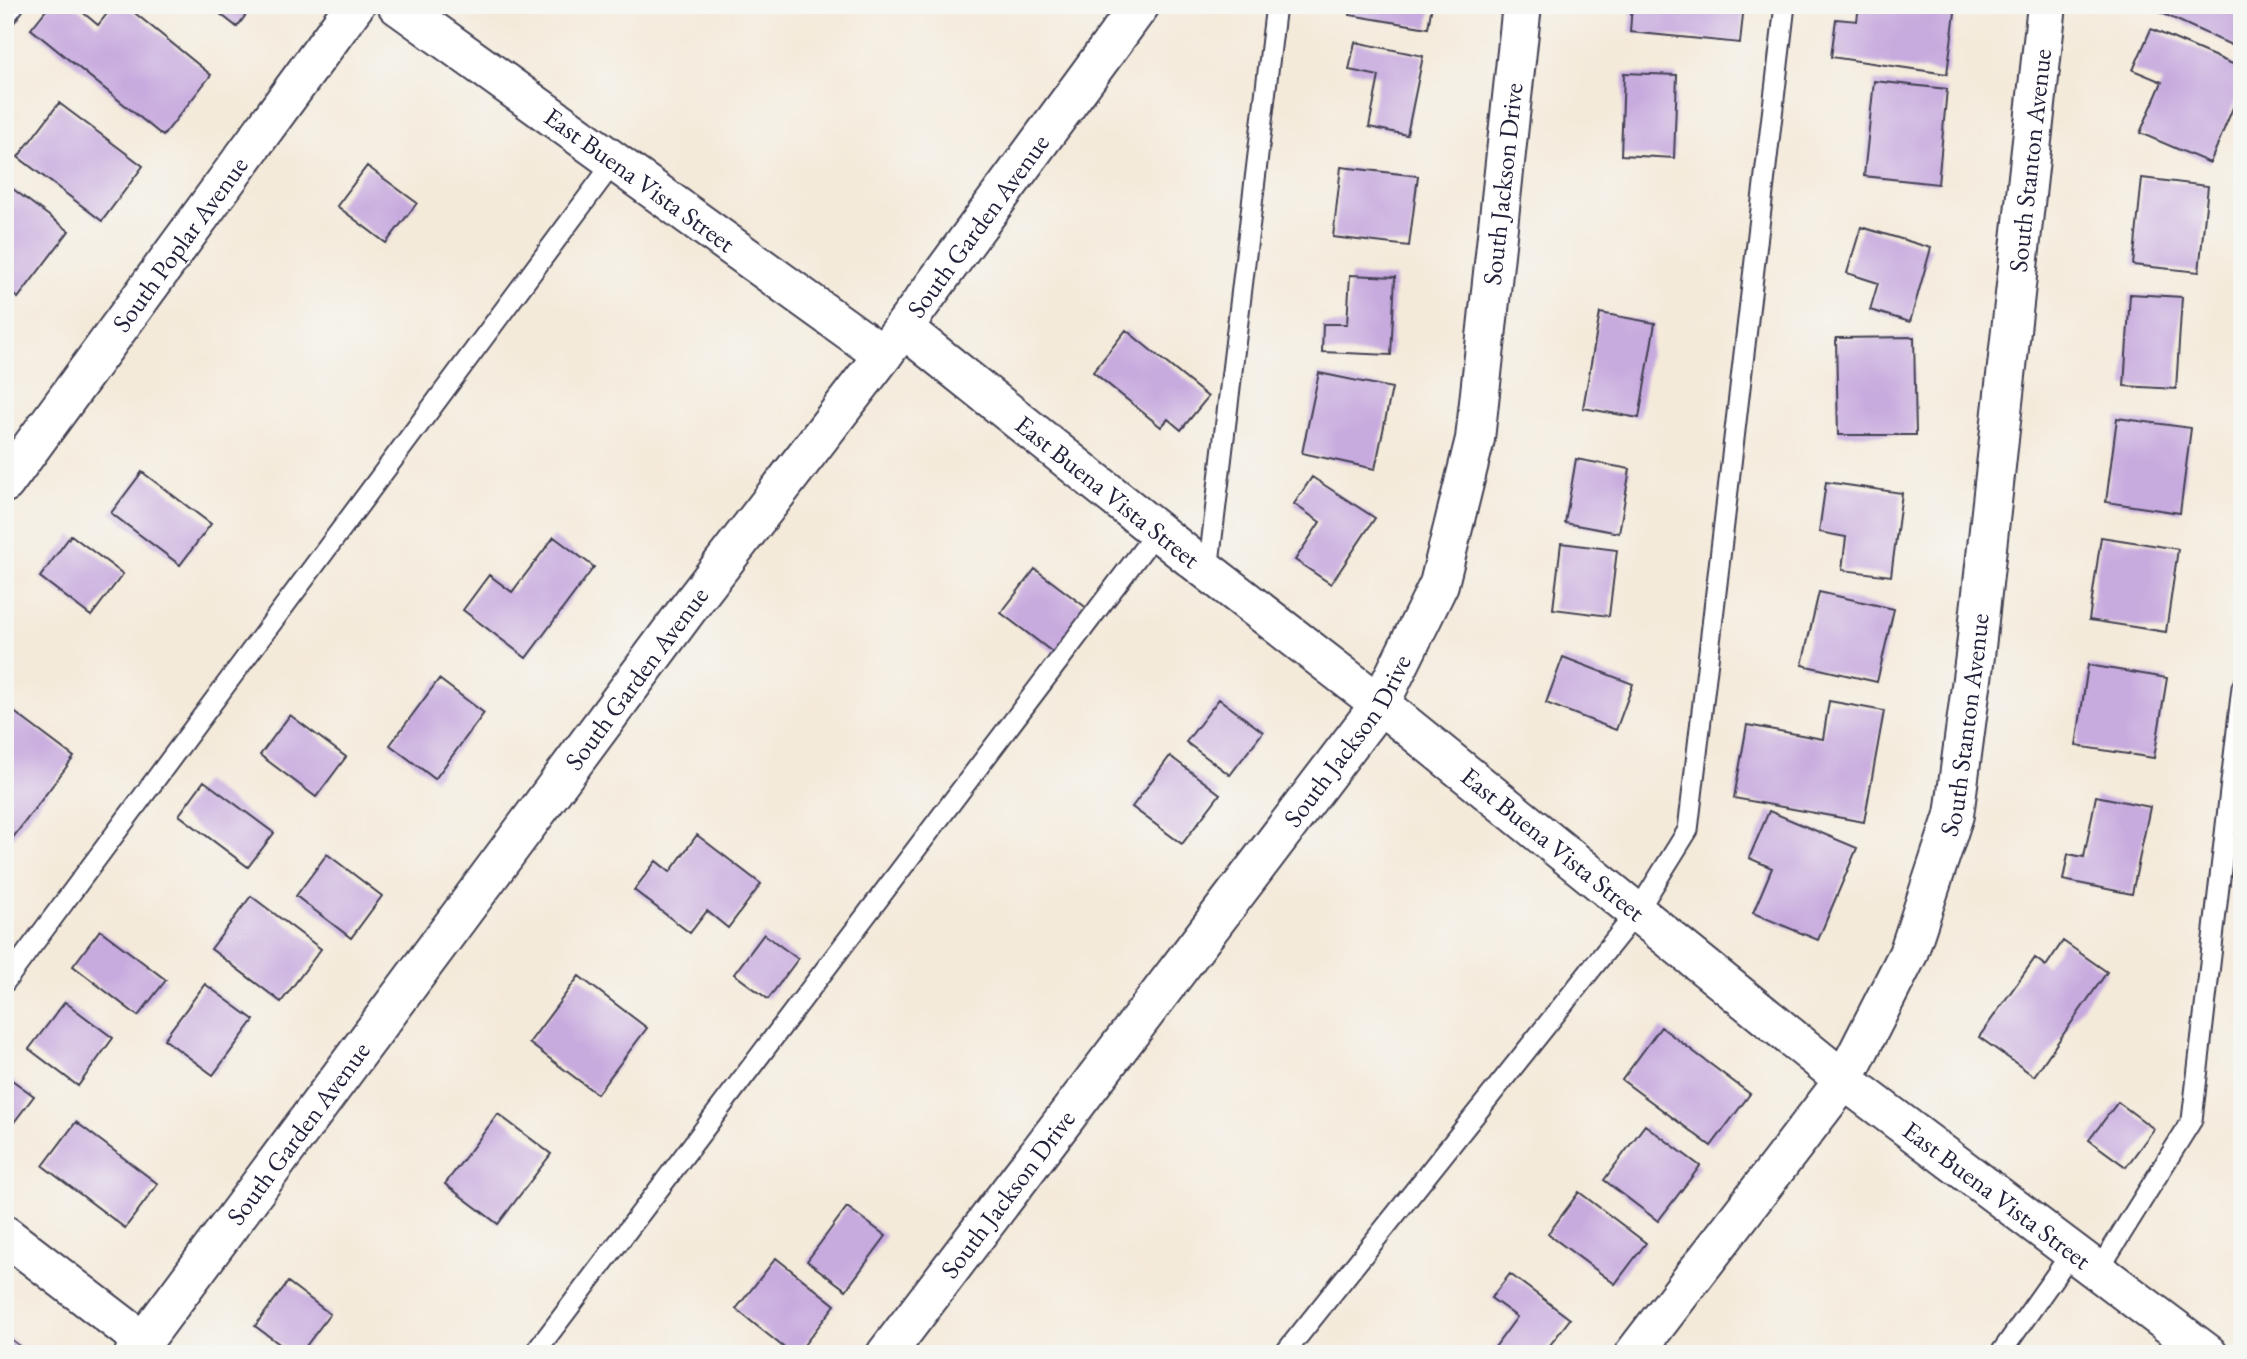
<svg xmlns="http://www.w3.org/2000/svg" width="2247" height="1359" viewBox="0 0 2247 1359" font-family="'EB Garamond',serif">
  <style>
    .building { fill: #c7aade }
    .lines { fill: none; stroke-linecap: round; stroke-linejoin: round }
    .service-casing { stroke: #424053; stroke-width: 23 }
    .minor-casing { stroke: #424053; stroke-width: 42 }
    .tertiary-casing { stroke: #424053; stroke-width: 42 }
    .service { stroke: #fff; stroke-width: 19 }
    .minor { stroke: #fff; stroke-width: 38 }
    .tertiary { stroke: #fff; stroke-width: 38 }
    .labels { text-anchor: middle; stroke-width: 7; stroke-linejoin: round; paint-order: stroke }
    .street-label { font-size: 26px; fill: #22223b; stroke: #f6f6f2 }
  </style>
  <rect width="100%" height="100%" fill="#f6f6f2"/>
  <filter id="ink" filterUnits="userSpaceOnUse"><feTurbulence type="fractalNoise" baseFrequency=".0143" numOctaves="2"/><feDisplacementMap in="SourceGraphic" scale="14" xChannelSelector="R" yChannelSelector="G"/><feConvolveMatrix kernelMatrix="1 2 1 2 8 2 1 2 1" color-interpolation-filters="sRGB"/></filter>
  <filter id="wash" filterUnits="userSpaceOnUse"><feTurbulence type="fractalNoise" baseFrequency=".00686" numOctaves="4" result="noise"/><feDisplacementMap in="SourceGraphic" scale="28" xChannelSelector="R" yChannelSelector="G"/><feGaussianBlur stdDeviation="1.57" result="paint"/><feColorMatrix in="noise" values="0 0 0 0 0 0 0 0 0 0 0 0 0 0 0 0 0 1.4 0 .05"/><feComposite in="paint" operator="in"/></filter>
  <g filter="url(#wash)">
    <rect width="100%" height="100%" fill="#f4eada"/>
    <g id="blocks">
      <path class="building" d="M50,5H74L98,25L114,5H125L211,75L163,136L31,29Z
        M209,5H253L237,27Z
        M1351,5H1432L1428,28L1350,15Z
        M1632,5H1744L1740,43L1630,32Z
        M1859,5H1956L1947,74L1831,57L1836,19L1857,21Z
        M2157,5H2242V50L2155,10Z
        M2151,29L2242,68V86L2210,163L2140,133L2162,82L2133,70Z
        M1355,42L1423,56L1407,135L1369,127L1379,76L1349,70Z
        M1624,73L1677,75L1674,158L1621,155Z
        M1874,81L1947,89L1938,184L1864,176Z
        M59,103L143,166L102,221L18,157Z
        M367,166L417,203L386,243L337,206Z
        M1341,167L1418,176L1409,246L1333,237Z
        M2142,178L2208,186L2199,272L2133,265Z
        M5,183L69,231L18,298L5,288Z
        M1861,227L1931,248L1910,322L1870,310L1878,283L1847,273Z
        M1350,275L1395,277L1391,355L1322,352L1323,324H1347Z
        M2130,294L2182,297L2176,389L2124,386Z
        M1600,313L1655,323L1639,418L1583,408Z
        M1126,330L1208,397L1181,430L1168,419L1161,427L1093,372Z
        M1914,337L1916,435H1838L1836,338Z
        M1319,373L1392,388L1375,469L1302,453Z
        M2117,418L2191,428L2180,513L2106,502Z
        M1576,459L1630,469L1619,533L1565,523Z
        M142,472L211,524L180,565L111,513Z
        M1312,477L1375,518L1331,584L1295,560L1320,522L1294,504Z
        M1826,482L1902,493L1891,576L1842,570L1846,537L1819,532Z
        M71,535L123,574L91,616L40,577Z
        M554,537L594,567L526,658L463,610L489,575L512,592Z
        M2101,537L2178,549L2166,632L2089,620Z
        M1561,543L1617,550L1609,616L1553,609Z
        M1035,569L1088,609L1055,654L1001,613Z
        M1819,592L1894,609L1877,682L1802,665Z
        M1563,657L1633,684L1616,730L1546,703Z
        M2088,665L2167,678L2154,758L2076,746Z
        M439,679L484,713L435,779L390,745Z
        M1219,699L1263,732L1230,775L1186,742Z
        M1829,701L1884,711L1864,822L1734,798L1747,725L1823,739Z
        M5,705L74,757L5,848Z
        M290,715L346,757L316,797L260,755Z
        M1170,756L1220,794L1182,844L1132,807Z
        M204,781L274,833L248,867L179,815Z
        M2096,796L2150,807L2132,894L2063,880L2068,854L2084,857Z
        M1769,811L1857,848L1818,940L1753,913L1772,868L1749,858Z
        M697,835L761,884L728,928L707,911L690,933L634,890L656,861L670,872Z
        M327,854L382,896L351,938L296,896Z
        M251,896L321,949L281,1002L211,949Z
        M100,930L166,980L138,1016L73,966Z
        M764,934L798,959L768,999L734,974Z
        M2063,941L2107,972L2034,1076L1979,1037L2035,958L2046,966Z
        M579,976L647,1028L597,1094L529,1043Z
        M205,984L254,1020L213,1075L164,1039Z
        M65,1002L113,1038L78,1086L29,1049Z
        M1661,1027L1750,1094L1711,1146L1622,1080Z
        M5,1075L34,1096L5,1134Z
        M2118,1102L2154,1129L2126,1167L2089,1140Z
        M498,1114L551,1154L498,1224L445,1184Z
        M76,1122L158,1184L125,1228L43,1166Z
        M1645,1125L1700,1166L1658,1221L1604,1180Z
        M1579,1192L1646,1243L1615,1284L1548,1234Z
        M847,1207L886,1236L846,1290L807,1261Z
        M776,1258L835,1305L797,1354H792L736,1309Z
        M1510,1274L1570,1319L1543,1354H1490L1517,1317L1491,1298Z
        M288,1282L330,1314L300,1354H293L255,1326Z
        M5,1335L31,1354H5Z
        M1427,1346L1438,1354H1421Z"/>
    </g>
  </g>
  <g filter="url(#ink)">
    <use href="#blocks" fill-opacity="0" stroke="#424053" stroke-width="2"/>
    <g class="lines">
      <g class="service-casing">
        <path id="service" d="M5,17L14,5
          M1208,571L1276,5
          M5,982L614,162
          M2098,1271L2192,1120L2242,687
          M534,1354L1157,531
          M1284,1354L1637,912L1688,830L1785,5
          M2000,1354L2072,1252"/>
      </g>
      <g class="minor-casing">
        <g id="minor">
          <path id="s1" d="M397,5L883,355"/>
          <path id="s2" d="M903,328L1187,555L1380,704L1844,1080L2208,1354"/>
          <path id="s3" d="M5,483L355,5"/>
          <path d="M5,1235L143,1341"/>
          <path id="s4" d="M886,1354L1380,704L1439,584L1475,439L1522,5"/>
          <path id="s5" d="M1634,1354L1844,1080L1908,954L1954,815L1975,656L2047,5"/>
        </g>
      </g>
      <g class="tertiary-casing">
        <g id="tertiary">
          <path id="s6" d="M134,1354L687,610L883,355L1140,5"/>
        </g>
      </g>
      <use href="#service" class="service"/>
      <use href="#minor" class="minor"/>
      <use href="#tertiary" class="tertiary"/>
    </g>
  </g>
  <g class="labels">
    <g class="street-label">
      <text dy="9" stroke="none"><textPath href="#s5" startOffset="1292">South Stanton Avenue</textPath></text>
      <text dy="9" stroke="none"><textPath href="#s1" startOffset="299">East Buena Vista Street</textPath></text>
      <text dy="9" stroke="none"><textPath href="#s4" startOffset="1356">South Jackson Drive</textPath></text>
      <text dy="9" stroke="none"><textPath href="#s6" startOffset="1409">South Garden Avenue</textPath></text>
      <text dy="9" stroke="none"><textPath href="#s3" startOffset="296">South Poplar Avenue</textPath></text>
      <text dy="9" stroke="none"><textPath href="#s2" startOffset="262">East Buena Vista Street</textPath></text>
      <text dy="9" stroke="none"><textPath href="#s6" startOffset="842">South Garden Avenue</textPath></text>
      <text dy="9" stroke="none"><textPath href="#s5" startOffset="724">South Stanton Avenue</textPath></text>
      <text dy="9" stroke="none"><textPath href="#s4" startOffset="768">South Jackson Drive</textPath></text>
      <text dy="9" stroke="none"><textPath href="#s2" startOffset="830">East Buena Vista Street</textPath></text>
      <text dy="9" stroke="none"><textPath href="#s6" startOffset="275">South Garden Avenue</textPath></text>
      <text dy="9" stroke="none"><textPath href="#s4" startOffset="201">South Jackson Drive</textPath></text>
      <text dy="9" stroke="none"><textPath href="#s2" startOffset="1396">East Buena Vista Street</textPath></text>
    </g>
  </g>
  <rect width="2247" height="1359" fill="none" stroke="#f6f6f2" stroke-width="28"/>
</svg>
